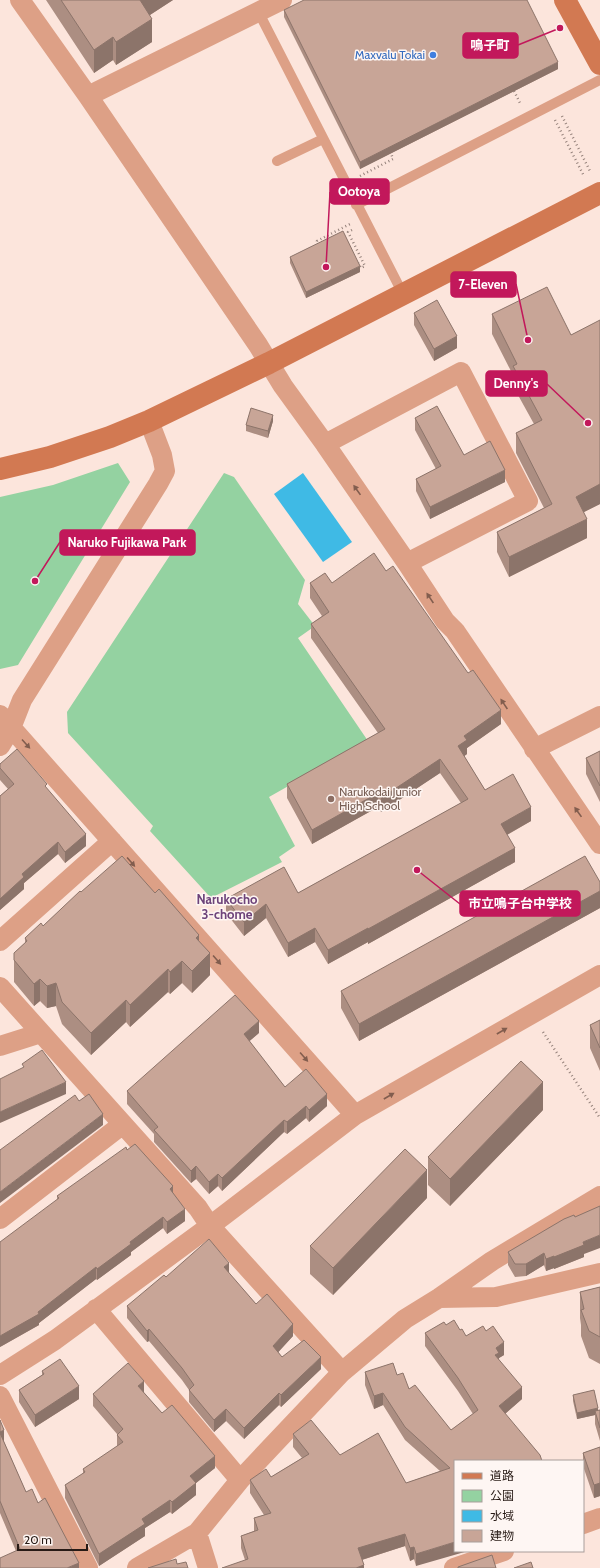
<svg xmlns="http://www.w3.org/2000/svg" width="600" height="1568" viewBox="0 0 600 1568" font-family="Cabin,'Noto Sans JP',sans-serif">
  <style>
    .green { fill: #94d2a1 }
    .water { fill: #3fbae5 }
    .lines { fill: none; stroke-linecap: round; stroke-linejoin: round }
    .path { stroke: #95827b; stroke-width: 2.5; stroke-dasharray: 1 3; stroke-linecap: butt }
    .lane { stroke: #dda086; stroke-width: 10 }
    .street { stroke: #dda086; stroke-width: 20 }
    .secondary { stroke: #d27952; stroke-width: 22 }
    .wall { fill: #ac8e82 }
    .shaded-wall { fill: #8c746a }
    .building { fill: #c8a597; stroke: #8c746a }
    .oneway { fill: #825d4e }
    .shop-dot { fill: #3f7fe0; stroke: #fef6f3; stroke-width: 1.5 }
    .education-dot { fill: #8d6e63; stroke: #fef6f3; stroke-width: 1.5 }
    .labels { text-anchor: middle; stroke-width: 3; stroke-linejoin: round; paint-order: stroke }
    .shop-label { font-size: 12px; fill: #366cbe; stroke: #fef6f3; text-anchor: end }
    .education-label { font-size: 12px; fill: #785e54; stroke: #fef6f3; text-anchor: start }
    .neighbourhood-label { font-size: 13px; font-weight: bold; fill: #6d437a; stroke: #fef6f3 }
    .leader { fill: none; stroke: #c2185b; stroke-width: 1.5 }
    .callout-dot { fill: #c2185b; stroke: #fef6f3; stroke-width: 1.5 }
    .callout { fill: #c2185b; stroke: #c2185b; stroke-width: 1.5 }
    .callout-label { font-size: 13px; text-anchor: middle; font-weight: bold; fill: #fff }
  </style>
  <rect width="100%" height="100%" fill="#fce5dc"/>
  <path class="green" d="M118,463L130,482L18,665L0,669V497L53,485Z
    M224,473L234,477L305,580L298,604L315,626L298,638L368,741L269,797L295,846L279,857L282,862L211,898L150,831L153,826L68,733L67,712Z"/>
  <path class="water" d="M303,473L352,542L323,562L274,494Z"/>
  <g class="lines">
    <path class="path" d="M514,91L520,103
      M562,116L591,173
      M555,120L584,176
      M360,176L393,159L391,153
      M352,230L348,232L365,266L361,268L358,263
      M318,245L317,241L350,224
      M543,1032L600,1118"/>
    <path class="lane" d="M258,11L403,294
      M277,161L323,139
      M356,205L600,80"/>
    <path class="street" d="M20,0L88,96L258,345L283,386L325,444L407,563L445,621L455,631L600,844
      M88,96L282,0
      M325,444L461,372L528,501L407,563
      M0,715L355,1115
      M0,746L11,728L22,700L158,484L165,471L162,455L149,421
      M534,749L600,716
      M0,941L112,841
      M0,987L198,1208L210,1226L342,1372
      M0,1046L41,1033
      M0,1219L123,1124
      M439,1298L496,1297L600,1273
      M96,1309L240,1480
      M0,1375L55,1340L210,1226L355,1115L600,975
      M0,1396L88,1568
      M583,1524L600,1518
      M197,1533L208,1568
      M137,1568L197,1533L240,1480L342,1372L405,1319L439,1298L492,1261L600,1196
      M454,1568L504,1551"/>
    <path class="secondary" d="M565,0L600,64
      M0,469L50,457L110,437L149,421L269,363L600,193"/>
  </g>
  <path class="wall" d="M46,0H173L150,15L152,42L116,65L113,60L94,73Z
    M284,10L558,69L360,169L284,17Z
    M290,257L360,272L306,298L290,263Z
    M414,313L457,348L434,361L414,325Z
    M492,314L571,335L600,321V504L584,512L587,538L509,577L497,552V532L544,508L516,453V433L534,424L513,386V375L492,334Z
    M415,418L464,455L505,482L430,519L416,491V479L436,469L415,430Z
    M273,421L268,438L246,431V425Z
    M386,571L501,724L467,748V754L464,756L485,790L531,821L507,835L515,862L368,944V942L328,964L315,942L288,957L266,918L244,936L226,913V899L298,893L461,803L440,773L381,812L378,807L312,844L287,798V784L378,733L311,638V624L322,616L310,598V583H332Z
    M600,751V802L586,774V758Z
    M0,764L47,789L86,846L65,863L58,854L24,883V889L0,910V796L8,789L0,780Z
    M600,882V908L359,1041L341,1008V991Z
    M81,892L155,893L199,941L210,975L192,993L182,983L170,994L168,992L130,1027L126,1022L91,1055L62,1024L56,1006L47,1008L40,1001L34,1006L14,982V953L25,943V938L43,926Z
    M600,1020V1071L590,1048V1025Z
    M259,1033L249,1041L285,1087L327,1106L309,1122L306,1118L287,1134L284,1132L222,1191L218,1186L209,1194L196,1179L191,1183L154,1142V1134L127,1104V1091Z
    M543,1110L450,1206L428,1185V1157Z
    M127,1150L173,1193L185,1221L167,1234L163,1228L131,1252V1255L97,1280L96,1279L39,1323V1325L0,1347L57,1200V1196Z
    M427,1198L333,1295L310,1274V1246Z
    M508,1252L584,1254V1257L554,1269V1268L546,1271L544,1265L526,1276L515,1277L508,1265Z
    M229,1274L256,1304L293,1336L278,1352L282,1357L321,1369L281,1407L279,1405L244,1439L226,1421L214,1432L189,1402V1390L182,1380L149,1341L147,1342L127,1318V1306L166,1277Z
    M600,1287V1364L589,1358L581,1336V1325L580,1318V1292Z
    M446,1325L460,1330L466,1336L486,1331L504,1355L499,1358V1360L522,1399L505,1414L416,1566L414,1559L410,1561L405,1546L362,1560L364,1568L245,1560L241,1548V1536L254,1531V1518L264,1515L250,1493V1480L271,1477L302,1458L293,1447V1434L406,1483L440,1471L405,1440L383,1405L374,1409L365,1385V1372L397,1375L409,1389L451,1430L473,1414L458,1391L425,1346V1333Z
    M42,1371L79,1399L35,1427L19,1402V1390L42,1375Z
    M144,1393L162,1413L215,1468L196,1483V1495L172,1514L170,1512L145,1528V1536L99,1566L65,1498V1485L83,1474V1469L117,1447V1434L93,1406V1394Z
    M573,1395L598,1411L600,1410V1441L595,1424V1415L577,1419L573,1401Z
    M0,1420L4,1442L26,1492L38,1503L79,1568L16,1551L0,1513Z
    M600,1447V1496L594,1498L583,1466V1453Z"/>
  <path class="shaded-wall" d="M139,0H173L139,22Z
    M152,19V42L116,65V42Z
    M113,37V60L94,73V50Z
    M558,62V69L360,169V162Z
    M360,266V272L306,298V292Z
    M457,336V348L434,361V349Z
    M273,415V421L268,438V431Z
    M505,470V482L430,519V507Z
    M600,484V504L576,516V497Z
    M587,519V538L509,577V557Z
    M501,710V724L467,748V754L458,761V746L464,736Z
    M440,759V773L381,812V798Z
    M378,793V807L312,844V830Z
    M531,807V821L501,838V824Z
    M86,834V846L65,863V852Z
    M58,842V854L24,883V889L0,910V899L22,874Z
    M515,848V862L368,944V929Z
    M600,891V908L359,1041V1024Z
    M266,904V918L244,936V922Z
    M315,928V942L288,957V943Z
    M368,928V942L328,964V950Z
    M199,935V957L196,938Z
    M210,953V975L192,993V971Z
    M182,961V983L170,994V972Z
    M168,969V992L130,1027V1005Z
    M40,979V1001L34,1006V984Z
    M56,983V1006L47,1008V986Z
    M126,1000V1022L91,1055V1033Z
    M259,1021V1033L244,1046V1034Z
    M66,1082V1094L0,1123V1112Z
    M543,1082V1110L450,1206V1179Z
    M327,1094V1106L309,1122V1110Z
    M306,1106V1118L287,1134V1122Z
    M103,1114V1125L0,1203V1192Z
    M284,1120V1132L222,1191V1178Z
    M196,1166V1179L191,1183V1171Z
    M427,1170V1198L333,1295V1268Z
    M218,1174V1186L209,1194V1182Z
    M173,1186V1197L170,1189Z
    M185,1209V1221L167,1234V1222Z
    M163,1217V1228L131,1252V1255L97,1280V1269L130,1242Z
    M600,1235V1248L584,1254V1257L554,1269V1257L583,1242Z
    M544,1253V1265L526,1276V1264Z
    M554,1256V1268L546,1271V1259Z
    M229,1263V1275L224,1267Z
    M96,1267V1279L39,1323V1325L0,1347V1336L38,1312Z
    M293,1324V1336L273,1358V1346Z
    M149,1329V1341L147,1342V1331Z
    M504,1342V1355L499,1358V1365L495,1355L496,1348Z
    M321,1357V1369L281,1407V1395Z
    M144,1381V1394L138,1386Z
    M79,1386V1399L35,1427V1415Z
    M522,1387V1399L499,1419V1406Z
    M279,1393V1405L244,1439V1428Z
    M383,1393V1405L374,1409V1396Z
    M598,1408V1414L595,1411V1415L577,1419V1413Z
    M226,1409V1421L214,1432V1420Z
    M4,1430V1442L0,1444V1432Z
    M215,1456V1468L196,1483V1495L172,1514V1502L190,1476Z
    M600,1483V1496L594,1498V1485Z
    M170,1500V1512L145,1528V1536L99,1566V1554L142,1519Z
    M405,1534V1546L358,1561V1548Z
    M455,1542V1551H468L416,1566V1554Z
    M414,1547V1559L410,1561V1548Z
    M79,1563V1568H67Z
    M364,1565V1568H356Z"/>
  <path class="building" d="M61,0H140L152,19L116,42L113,37L94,50Z
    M304,0H527L558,62L360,162L284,10Z
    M343,231L360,266L306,292L290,257Z
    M547,287L571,335L600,320V484L576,497L587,519L509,557L497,532L552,504L516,433L542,420L513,366L517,364L492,314Z
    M437,300L457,336L434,349L414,313Z
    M437,406L464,455L490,441L505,470L430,507L416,479L441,466L415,418Z
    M251,408L273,415L268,431L246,425Z
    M374,553L386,571L393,566L468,673L473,670L501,710L464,736L467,740L458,746L485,790L513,774L531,807L501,824L515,848L368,929V928L328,950L315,928L288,943L266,904L244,922L226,899L284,867L298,893L468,799L440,759L381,798L378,793L312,830L287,784L385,729L311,624L329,612L310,583L325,573L332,583Z
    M17,749L47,784L45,786L86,834L65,852L58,842L22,874L24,877L0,899V796L14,784L0,768V764Z
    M600,751V786L586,758Z
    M122,856L155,893L159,889L199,935L196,938L210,953L192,971L182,961L170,972L168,969L130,1005L126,1000L91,1033L62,1002L56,983L47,986L40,979L34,984L14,960V953L27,941L25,938L41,923L43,926L80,891L81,892Z
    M585,856L600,882V891L359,1024L341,991Z
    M235,995L259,1021L244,1034L285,1087L306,1069L327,1094L309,1110L306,1106L287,1122L284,1120L222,1178L218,1174L209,1182L196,1166L191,1171L154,1130L158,1127L127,1091Z
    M600,1020V1048L590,1025Z
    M42,1050L66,1082L0,1112V1079L24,1067L22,1064Z
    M521,1061L543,1082L450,1179L428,1157Z
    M89,1094L103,1114L0,1192V1150L75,1095L79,1101Z
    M135,1144L173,1186L170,1189L185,1209L167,1222L163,1217L130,1242L131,1244L97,1269L96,1267L38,1312L39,1314L0,1336V1242L59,1198L57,1196L126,1147L127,1150Z
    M405,1149L427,1170L333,1268L310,1246Z
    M600,1206V1235L583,1242L584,1245L554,1257V1256L546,1259L544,1253L526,1264H515L508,1252L564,1219L574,1215L575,1217Z
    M209,1239L229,1263L224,1267L256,1304L267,1294L293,1324L273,1346L282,1357L304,1340L321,1357L281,1395L279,1393L244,1428L226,1409L214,1420L189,1390L194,1385L182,1368L149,1329L147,1331L127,1306L164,1275L166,1277Z
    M600,1287V1337L589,1331L581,1310L584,1309L580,1292Z
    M454,1320L460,1330L462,1329L466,1336L483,1326L486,1331L493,1326L504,1342L496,1348L499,1353L495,1355L522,1387L499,1406L540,1455L542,1461H455V1542L416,1554L414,1547L410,1548L405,1534L358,1548L364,1565L356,1568H222L248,1559L241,1536L258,1530L254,1518L271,1513L250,1480L266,1469L271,1477L309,1454L293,1434L311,1420L340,1455L378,1433L406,1483L450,1468L405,1427L383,1393L374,1396L365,1372L393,1363L397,1375L403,1373L409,1389L415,1385L451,1430L478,1410L458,1378L425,1333L444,1322L446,1325Z
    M60,1359L79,1386L35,1415L19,1390L44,1374L42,1371Z
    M128,1363L144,1381L138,1386L162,1413L172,1405L215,1456L190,1476L196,1483L172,1502L170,1500L142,1519L145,1524L99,1554L65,1485L85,1472L83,1469L123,1442L117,1435L123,1429L93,1394Z
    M594,1390L598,1408L577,1413L573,1395Z
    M600,1410V1428L595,1411Z
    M0,1420L4,1430L0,1432Z
    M0,1433L26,1492L32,1489L38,1503L45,1498L79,1563L67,1568H0V1558L20,1549L0,1501Z
    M600,1447V1483L594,1485L583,1453Z
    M492,1555L496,1568H458V1567Z
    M176,1559L177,1564L186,1562L188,1568H148Z
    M531,1562L533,1568H514Z"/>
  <defs><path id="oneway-solid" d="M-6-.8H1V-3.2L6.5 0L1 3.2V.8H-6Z"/></defs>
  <g class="oneway">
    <use href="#oneway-solid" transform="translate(357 490) rotate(-125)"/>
    <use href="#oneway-solid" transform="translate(430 598) rotate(-124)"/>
    <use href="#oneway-solid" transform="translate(504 704) rotate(-124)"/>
    <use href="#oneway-solid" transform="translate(26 744) rotate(48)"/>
    <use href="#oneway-solid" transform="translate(578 812) rotate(-125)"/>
    <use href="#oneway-solid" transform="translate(131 862) rotate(49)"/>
    <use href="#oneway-solid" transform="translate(217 960) rotate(49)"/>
    <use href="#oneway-solid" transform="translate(502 1031) rotate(-30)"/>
    <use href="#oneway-solid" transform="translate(304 1057) rotate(49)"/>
    <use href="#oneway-solid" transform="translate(389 1096) rotate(-30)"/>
  </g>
  <circle class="shop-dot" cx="433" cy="55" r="4"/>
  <circle class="education-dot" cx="331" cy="799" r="4"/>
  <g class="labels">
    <g class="shop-label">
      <text x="425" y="59">Maxvalu Tokai</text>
    </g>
    <g class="education-label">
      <text x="339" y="796">Narukodai Junior<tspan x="339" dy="14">High School</tspan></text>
    </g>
    <g class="neighbourhood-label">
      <text x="227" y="904">Narukocho<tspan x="227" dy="15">3-chome</tspan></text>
    </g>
  </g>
  <path class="leader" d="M560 28L518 45M326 267L330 192M528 340L516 284M588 423L547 384M35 581L60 542M417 870L460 904"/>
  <g class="callout-dot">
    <circle cx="560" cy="28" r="4"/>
    <circle cx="326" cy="267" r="4"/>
    <circle cx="528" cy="340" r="4"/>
    <circle cx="588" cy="423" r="4"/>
    <circle cx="35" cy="581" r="4"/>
    <circle cx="417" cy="870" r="4"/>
  </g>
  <g class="callout">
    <rect x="463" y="33" width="55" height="25" rx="4"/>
    <rect x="330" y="179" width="59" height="25" rx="4"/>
    <rect x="451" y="272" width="65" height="25" rx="4"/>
    <rect x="486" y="371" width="61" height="25" rx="4"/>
    <rect x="60" y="530" width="135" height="25" rx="4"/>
    <rect x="460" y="891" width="120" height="25" rx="4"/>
  </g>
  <g class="callout-label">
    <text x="490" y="50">鳴子町</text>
    <text x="359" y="196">Ootoya</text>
    <text x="483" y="289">7-Eleven</text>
    <text x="516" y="388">Denny's</text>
    <text x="127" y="547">Naruko Fujikawa Park</text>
    <text x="520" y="908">市立鳴子台中学校</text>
  </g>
  <rect x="454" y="1460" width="130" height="92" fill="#fef6f3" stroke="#a89e9a"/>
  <rect x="462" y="1473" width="20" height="6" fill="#d27952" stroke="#a89e9a"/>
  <text x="490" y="1480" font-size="12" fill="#271a15">道路</text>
  <rect x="462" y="1490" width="20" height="12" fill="#94d2a1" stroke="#a89e9a"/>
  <text x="490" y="1500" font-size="12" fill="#271a15">公園</text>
  <rect x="462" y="1510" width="20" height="12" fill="#3fbae5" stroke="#a89e9a"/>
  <text x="490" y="1520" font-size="12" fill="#271a15">水域</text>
  <rect x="462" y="1530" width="20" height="12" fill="#c8a597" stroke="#a89e9a"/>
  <text x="490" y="1540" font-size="12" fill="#271a15">建物</text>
  <path d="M18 1544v6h69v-6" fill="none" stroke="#271a15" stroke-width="2"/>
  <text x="24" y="1544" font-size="12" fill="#271a15" stroke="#fef6f3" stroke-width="3" paint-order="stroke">20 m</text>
</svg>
